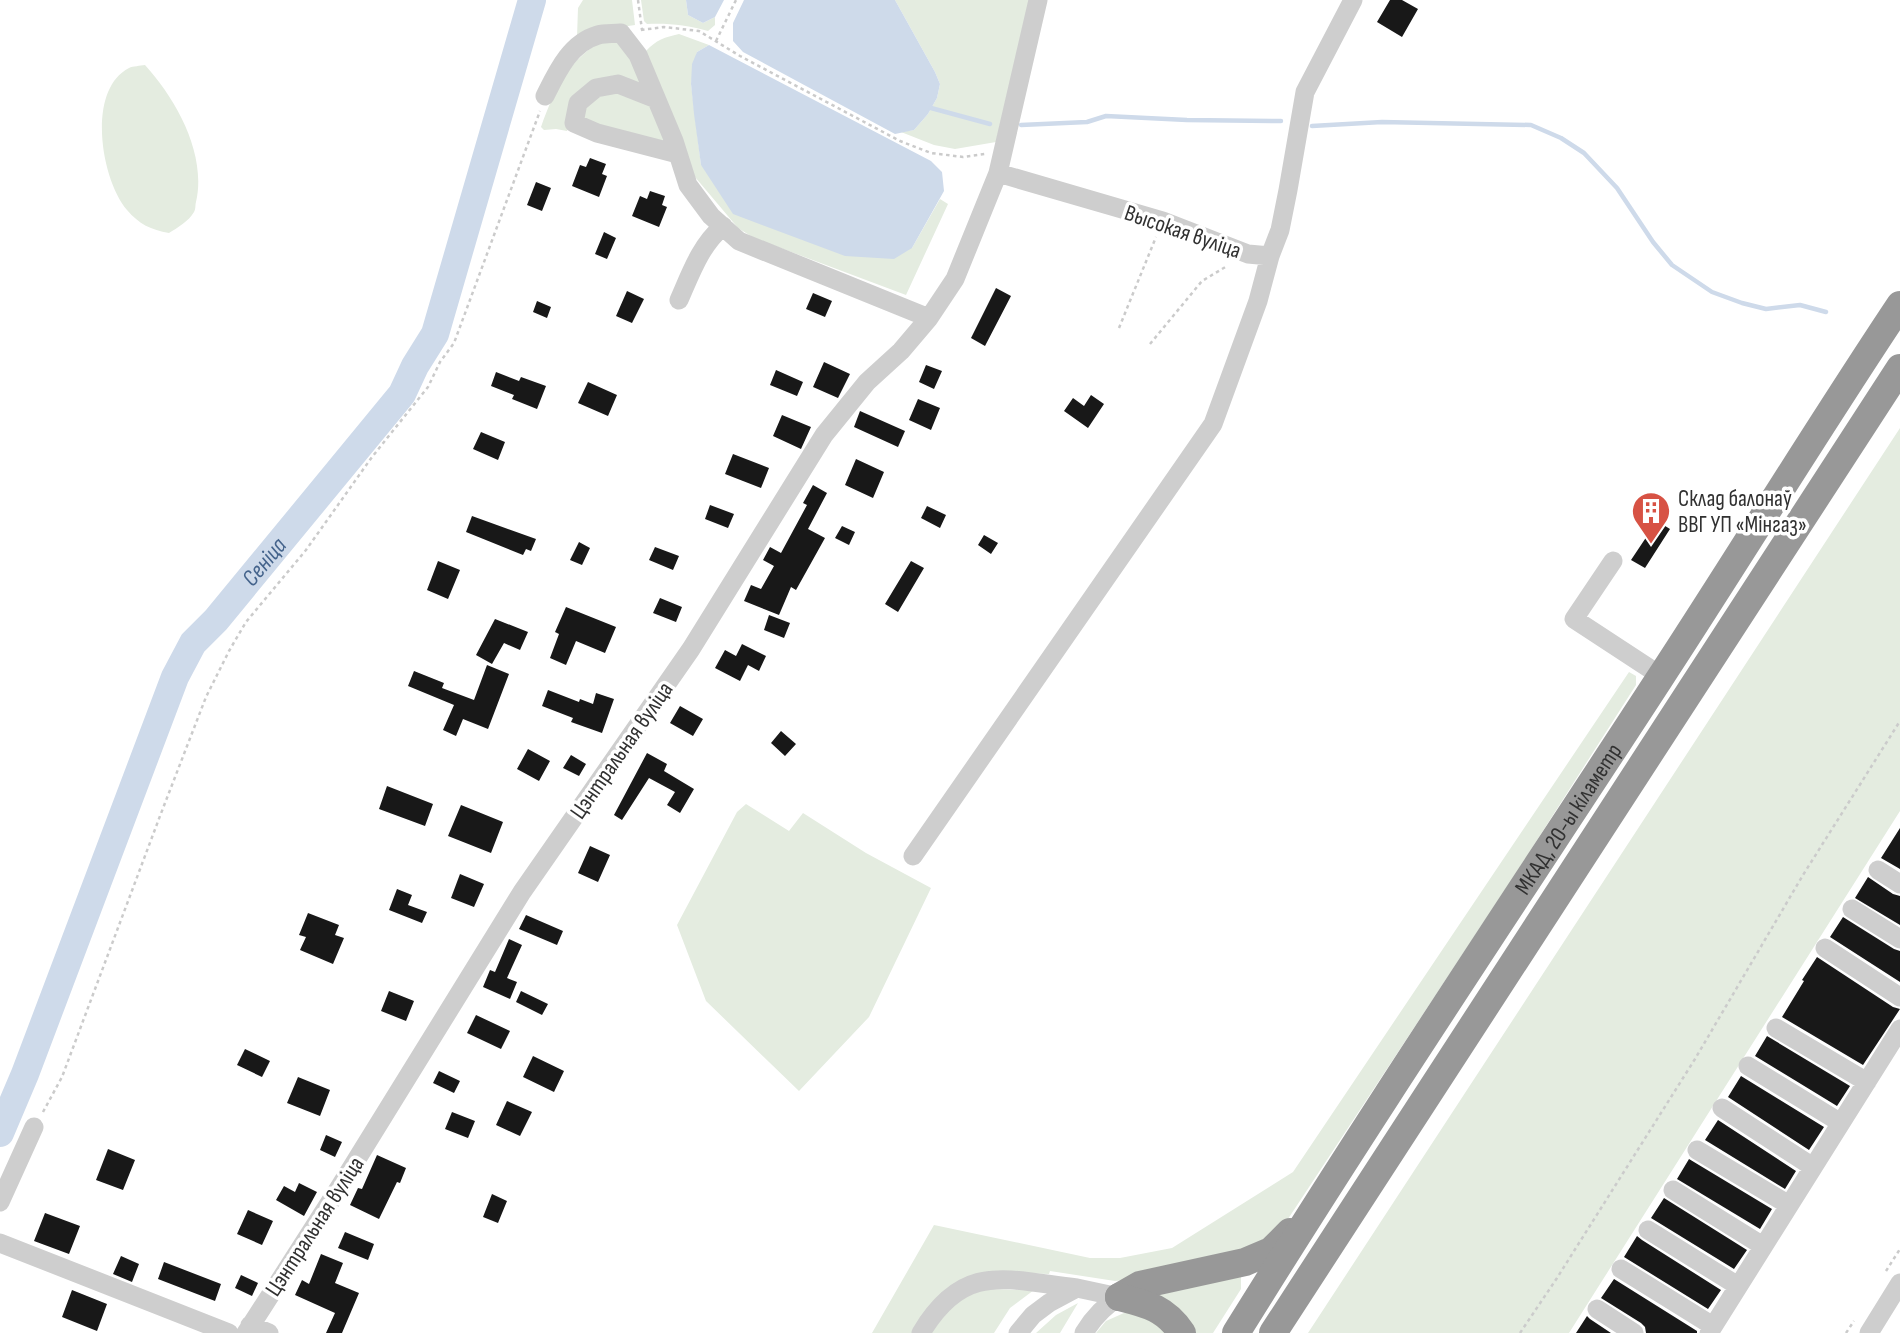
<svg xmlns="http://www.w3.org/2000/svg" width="1900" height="1333" viewBox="0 0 1900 1333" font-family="'Sofia Sans Condensed',sans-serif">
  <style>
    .green { fill: #e4ece0 }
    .water { fill: #cedaea }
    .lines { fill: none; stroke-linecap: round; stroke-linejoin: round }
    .stream { stroke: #cedaea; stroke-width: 4.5 }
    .river { stroke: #cedaea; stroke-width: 28 }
    .building { fill: #181818 }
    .path { stroke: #cbcbcb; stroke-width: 2.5; stroke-dasharray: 3.5 3.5; stroke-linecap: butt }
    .minor { stroke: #cecece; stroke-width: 19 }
    .highway { stroke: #989898; stroke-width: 28 }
    .labels { text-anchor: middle; stroke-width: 7; stroke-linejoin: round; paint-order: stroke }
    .street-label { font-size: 23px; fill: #313131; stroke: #fff }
    .poi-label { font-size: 23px; fill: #313131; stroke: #fff; text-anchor: start }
    .water-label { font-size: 24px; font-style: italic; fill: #45648c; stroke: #fff }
  </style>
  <rect width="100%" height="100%" fill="#fff"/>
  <path class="green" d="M583,0H632L635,25L600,30L577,37L578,8Z
    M641,0H686L688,15L703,23L715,17V25L708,31C687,25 668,23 647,24L644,21Z
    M895,0H1029L996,142L955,149L934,145L901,132L914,130L928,114L937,98L940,84L935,72Z
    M679,34L709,45L697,52L691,84L701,165L912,248L940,199L948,204L906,295L754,238L738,228L695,177L646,51C656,40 665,37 679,34Z
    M605,39H622L648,93L619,82L574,106L567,131L556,129L544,130L541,127C555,88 568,60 605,39Z
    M145,65C176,99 207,154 196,202C195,205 196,209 194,212C189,221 177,228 169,233C151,230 139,224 127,210C101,180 86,90 129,68C133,66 140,66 145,65Z
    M619,88L651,101L668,146L578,121L583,104Z
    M1900,428V811L1569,1333H1308Z
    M1629,672L1636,676V685L1516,873L1286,1222L1265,1244L1143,1278L1115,1281L1050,1271L1049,1274L989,1272L913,1333H872L934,1225L1090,1258H1120L1172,1248L1293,1172Z
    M746,804L789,831L803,813L866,853L931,888L869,1017L799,1091L706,1001L677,925L737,812Z
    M1241,1276V1289L1213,1333H1195L1142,1293Z
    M986,1289L1034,1290L1010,1308L994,1333H931L953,1304L969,1295Z
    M1078,1303L1060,1333H1036L1056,1315Z
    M1124,1313H1143L1174,1333H1096L1106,1321Z"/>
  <path class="water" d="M686,0H724L715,17L703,23L688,15Z
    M744,0H895L935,72L940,84L937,98L928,114L914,130L895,134L743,52L733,41V23Z
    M709,45L931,161L942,172L944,191L912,248L894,259L845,256L733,214L701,165L694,114L691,84L692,64L697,52Z"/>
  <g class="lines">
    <path class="stream" d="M931,108L990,124
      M1021,125L1087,122L1106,116L1187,120L1281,121
      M1312,126L1382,122L1531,125L1561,138L1584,153L1617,188L1653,242L1672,265L1712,292L1742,303L1766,309L1800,305L1826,312"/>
    <path class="river" id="s1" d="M0,1133L25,1074L175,677L193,643L216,620L402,394L415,366L435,334L532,0"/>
  </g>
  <path class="building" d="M1390,0H1402L1418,9L1402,37L1377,22Z
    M590,158L606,164L602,174L607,176L599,197L572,186L580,165L586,167Z
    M536,182L551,188L542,211L527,205Z
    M650,191L665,196L662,205L667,207L659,227L632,216L640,196L647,199Z
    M604,232L616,238L607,259L595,254Z
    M996,288L1011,296L985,346L971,338Z
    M627,291L644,299L632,323L616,316Z
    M813,293L832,301L825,317L806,309Z
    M537,301L551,307L547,318L533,312Z
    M824,362L850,374L838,398L813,387Z
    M926,365L942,371L934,389L919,382Z
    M776,370L803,382L797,396L770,385Z
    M496,372L519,381L521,377L546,386L537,409L512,399L514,395L491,386Z
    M588,382L617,395L608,416L578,403Z
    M1091,395L1104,404L1088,428L1064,411L1073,398L1084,406Z
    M918,399L940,408L931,430L909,420Z
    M860,411L905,431L898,447L854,427Z
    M782,415L811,427L801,449L773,436Z
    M481,432L505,442L498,460L473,449Z
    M733,454L769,468L761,488L725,474Z
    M856,459L884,472L873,498L845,485Z
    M813,485L827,493L808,529L825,538L796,590L791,587L779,615L744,601L751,585L761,589L774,566L763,560L770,547L781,553L807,505L803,503Z
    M710,505L734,514L728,528L705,519Z
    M927,506L946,515L940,528L921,518Z
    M472,516L536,539L531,551L526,549L523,555L466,532Z
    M1657,521L1670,529L1645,568L1631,560Z
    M842,526L855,532L849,545L835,538Z
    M984,535L998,543L991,554L978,545Z
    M579,542L590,548L582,565L570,560Z
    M655,547L679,556L673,570L649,560Z
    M438,561L460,570L448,599L427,590Z
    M911,561L924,568L898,612L885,604Z
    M660,598L682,607L676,622L653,613Z
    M566,607L616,627L605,653L576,641L566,665L550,658L559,634L555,632Z
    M769,615L790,623L784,638L764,630Z
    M495,619L528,632L520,650L504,643L492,664L476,655Z
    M742,644L766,656L759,671L748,665L740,681L715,668L725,650L736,656Z
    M487,665L509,674L488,729L463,719L456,736L443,730L454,705L408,686L414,671L444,683L442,688L474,700Z
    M548,690L579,702L580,699L593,704L596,693L614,699L602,733L571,722L573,718L542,706Z
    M680,706L703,719L693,736L670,723Z
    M781,731L796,744L785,756L771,743Z
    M528,749L550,761L539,781L517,769Z
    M647,753L667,764L664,771L694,789L680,813L667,805L675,792L649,778L622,820L614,815Z
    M571,755L586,764L579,776L563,768Z
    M387,786L433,804L425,826L379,809Z
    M461,805L503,822L491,853L448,836Z
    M1900,828V869L1881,858Z
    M590,846L610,855L598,882L578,873Z
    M460,874L484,884L474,907L451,898Z
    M1868,877L1893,894L1900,896V925L1855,898Z
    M397,889L412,895L408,905L427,912L422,923L389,910Z
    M308,913L339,925L335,935L344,938L333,964L300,950L306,937L299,935Z
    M526,915L563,931L557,945L519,929Z
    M1843,917L1894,949L1900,951V982L1830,937Z
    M509,939L522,945L507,978L517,982L510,999L483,987L490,970L495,972Z
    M1817,957L1893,1007L1900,1009L1863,1065L1782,1017L1804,981L1802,980Z
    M389,991L414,1001L406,1021L381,1011Z
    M521,991L548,1004L542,1015L516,1002Z
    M476,1015L510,1031L501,1049L467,1033Z
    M1767,1036L1850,1086L1837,1106L1755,1056Z
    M245,1049L270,1061L262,1077L237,1065Z
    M533,1056L564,1071L554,1092L523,1077Z
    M439,1071L460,1081L454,1093L433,1083Z
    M1741,1076L1824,1127L1809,1150L1728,1097Z
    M298,1077L330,1090L320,1116L287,1103Z
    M507,1101L532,1112L520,1136L496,1125Z
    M452,1112L475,1121L468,1138L445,1129Z
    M1718,1120L1796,1171L1785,1189L1705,1140Z
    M326,1135L342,1142L335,1157L320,1150Z
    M108,1149L135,1160L123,1190L96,1180Z
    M377,1155L406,1168L400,1183L397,1182L379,1219L350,1205L358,1188L362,1189Z
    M1689,1159L1772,1209L1760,1229L1677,1179Z
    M299,1183L317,1192L304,1216L276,1200L284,1186L295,1192Z
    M492,1194L507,1201L498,1223L483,1217Z
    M1664,1198L1747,1250L1734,1269L1651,1218Z
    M248,1210L273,1221L262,1245L237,1234Z
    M45,1213L80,1226L69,1254L34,1241Z
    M345,1232L374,1244L368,1260L338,1248Z
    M1637,1236L1642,1240L1721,1290L1708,1309L1624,1257Z
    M321,1254L343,1263L335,1283L359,1293L342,1333H326L335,1313L295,1295L302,1280L309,1284Z
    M121,1256L139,1264L132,1282L113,1274Z
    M164,1262L221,1284L215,1301L158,1279Z
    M241,1275L258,1283L252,1296L235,1288Z
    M1614,1279L1697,1331V1333H1646L1645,1327L1641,1323L1601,1298Z
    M72,1290L107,1304L97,1331L62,1317Z
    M1587,1316L1590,1319L1611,1333H1576Z"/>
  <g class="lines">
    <path class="path" d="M638,0L642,30
      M641,30L664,27L699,31L740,56L900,141L931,153L963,157L985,154
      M716,41L736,0
      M1119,328L1156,237
      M1150,344L1202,281L1227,266
      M43,1112L62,1077L160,816L206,697L229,651L246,622L306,550L372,457L428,387L440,362L454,343L540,111
      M1886,1271L1900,1249
      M1520,1333L1557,1278L1695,1059L1803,875L1900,721
      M1846,1333L1854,1321"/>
    <path class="minor" d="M545,96C557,72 570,43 598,35C605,33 613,34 621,33L638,55L674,141L688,185L711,216L739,241L929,318
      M656,99L618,84L596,88L578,103L574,123L597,133L678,154
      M998,173L1163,221L1248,254L1270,256L1280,230L1288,190L1305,92L1353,0
      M679,300C691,273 700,246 723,226
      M1613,561L1574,619L1661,676
      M913,856L1213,424L1258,301L1270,256
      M1878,870L1900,884
      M1852,909L1900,939
      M1825,948L1900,997
      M1776,1028L1867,1082
      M1748,1066L1841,1123
      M1722,1108L1813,1167
      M1697,1150L1789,1205
      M1673,1190L1763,1246
      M0,1202L34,1127
      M1648,1230L1738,1286
      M0,1243L229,1333
      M1621,1269L1713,1326
      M1597,1309L1634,1333
      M250,1325L269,1333
      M246,1333L339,1188L522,892L691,649L824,435L867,382L901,351L929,318L955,279L998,173L1038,0
      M921,1333C964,1261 1006,1280 1077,1288
      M1018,1333L1033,1315L1049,1303L1077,1288L1119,1297
      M1084,1333C1093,1318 1104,1306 1119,1297
      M1709,1333L1900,1029
      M1869,1333L1900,1283"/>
    <g class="highway">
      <path d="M1119,1297L1140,1285L1245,1262L1271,1251L1290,1232"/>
      <path d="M1119,1297C1147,1304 1165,1308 1182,1333"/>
      <path id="s2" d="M1236,1333C1373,1112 1518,896 1660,678C1741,554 1818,428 1900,305"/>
      <path d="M1273,1333L1900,368"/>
    </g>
  </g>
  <defs>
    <g id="building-pin" transform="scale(2.0125)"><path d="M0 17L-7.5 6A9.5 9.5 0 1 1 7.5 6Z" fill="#d75244" stroke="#fff"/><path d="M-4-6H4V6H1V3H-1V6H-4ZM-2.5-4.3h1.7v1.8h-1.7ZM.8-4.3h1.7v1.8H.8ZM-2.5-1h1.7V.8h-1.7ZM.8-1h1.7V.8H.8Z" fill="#fff"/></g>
  </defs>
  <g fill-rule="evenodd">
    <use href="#building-pin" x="1651" y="511"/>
  </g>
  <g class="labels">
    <g class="street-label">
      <text transform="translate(1183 231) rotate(19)" y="8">Высокая вуліца</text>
      <text transform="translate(621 750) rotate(-55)" y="8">Цэнтральная вуліца</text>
      <text dy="8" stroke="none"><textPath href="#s2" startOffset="612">МКАД, 20-ы кіламетр</textPath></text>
      <text transform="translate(314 1226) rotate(-57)" y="8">Цэнтральная вуліца</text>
    </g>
    <g class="poi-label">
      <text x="1678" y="506">Склад балонаў<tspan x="1678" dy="26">ВВГ УП «Мінгаз»</tspan></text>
    </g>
    <g class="water-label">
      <text dy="8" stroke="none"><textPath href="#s1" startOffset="635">Сеніца</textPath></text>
    </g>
  </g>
</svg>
